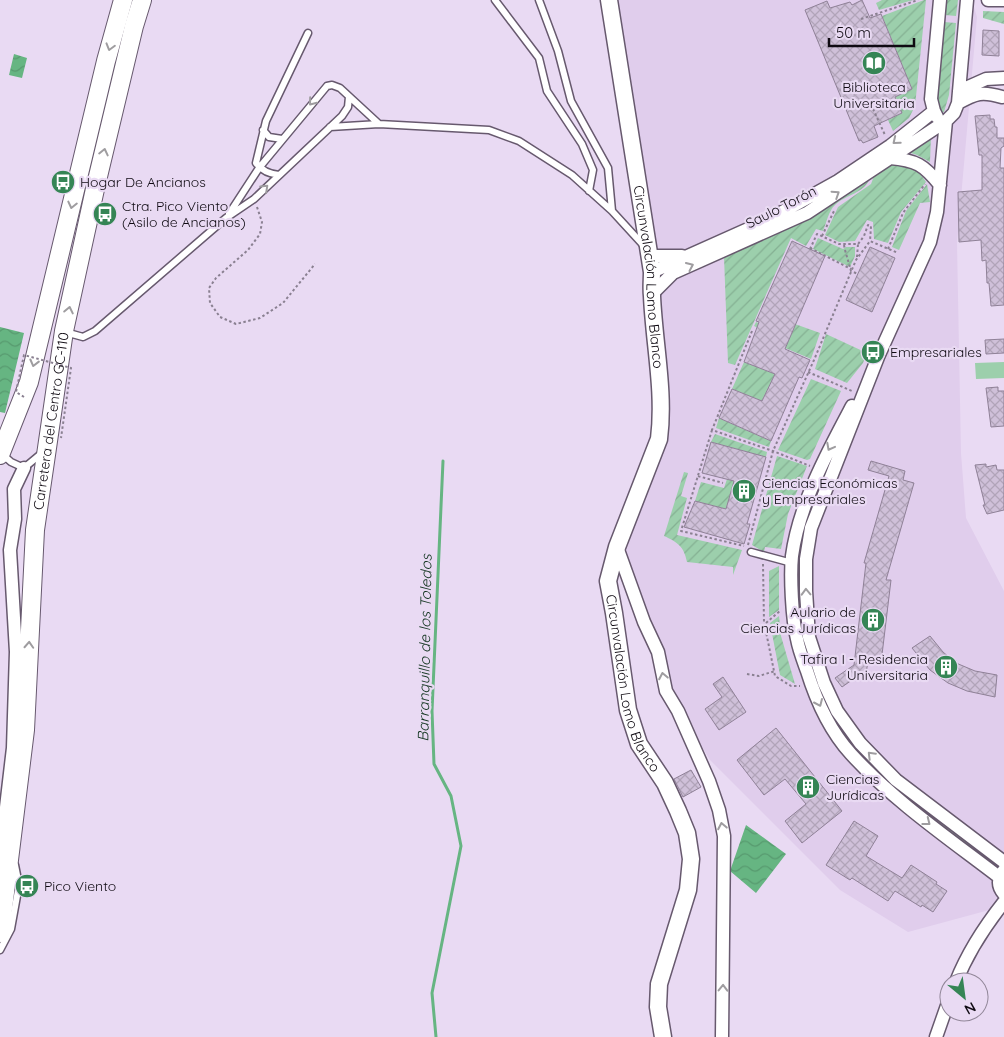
<svg xmlns="http://www.w3.org/2000/svg" width="1004" height="1037" viewBox="0 0 1004 1037" font-family="Quicksand,sans-serif">
  <style>
    .built { fill: #e0cdec }
    .garden { fill: url(#garden-furrows) }
    .pitch { fill: #9ccfac }
    .water { fill: url(#water-waves) }
    .lines { fill: none; stroke-linecap: round; stroke-linejoin: round }
    .stream { stroke: #66b582; stroke-width: 3 }
    .building { fill: url(#building-cross-hatch); stroke: #8f8197 }
    .service-casing { stroke: #67596e; stroke-width: 9 }
    .minor-casing { stroke: #67596e; stroke-width: 15 }
    .tertiary-casing { stroke: #67596e; stroke-width: 19 }
    .secondary-casing { stroke: #67596e; stroke-width: 20 }
    .path { stroke: #8a8091; stroke-width: 2; stroke-dasharray: 2.5 2.5; stroke-linecap: butt }
    .service { stroke: #fff; stroke-width: 6 }
    .minor { stroke: #fff; stroke-width: 12 }
    .tertiary { stroke: #fff; stroke-width: 16 }
    .secondary { stroke: #fff; stroke-width: 18 }
    .path-bridge { stroke: #8a8091; stroke-width: 2; stroke-dasharray: 2.5 2.5; stroke-linecap: butt }
    .oneway { stroke: #9f9da0 }
    .labels { text-anchor: middle; stroke-width: 4.5; stroke-linejoin: round; paint-order: stroke }
    .poi-label { font-size: 14px; fill: #0f0a12; stroke: #e9daf3; text-anchor: start }
    .street-label { font-size: 14px; fill: #0f0a12; stroke: #e9daf3 }
    .water-label { font-size: 15px; font-style: italic; fill: #133520; stroke: #e9daf3 }
  </style>
  <defs>
    <pattern id="garden-furrows" width="10" height="10" patternUnits="userSpaceOnUse" patternTransform="scale(1.25)"><rect width="10" height="10" fill="#9ccfac"/><path d="M-1 1l2-2M0 10L10 0M9 11l2-2" fill="none" stroke="#85b093"/></pattern>
    <pattern id="water-waves" width="16" height="10" patternUnits="userSpaceOnUse" patternTransform="scale(1.25)"><rect width="16" height="10" fill="#66b582"/><path d="M0 5q4-4 8 0t8 0" fill="none" stroke="#579a6f"/></pattern>
    <pattern id="building-cross-hatch" width="8" height="8" patternUnits="userSpaceOnUse" patternTransform="scale(1.25)"><rect width="8" height="8" fill="#cfc0d9"/><path d="M0 0l8 8M0 8l8-8" fill="none" stroke="#b1a4b9"/></pattern>
  </defs>
  <rect width="100%" height="100%" fill="#e9daf3"/>
  <path class="built" d="M605,0H972L977,17L957,243L961,453L966,518L1004,591V906L908,932L840,890L710,760L668,690L620,562L665,436Z"/>
  <path class="garden" d="M882,0H913L879,10L876,3Z
    M924,0H926L915,106L909,118L893,131L888,120L902,113L895,97L912,89L882,16Z
    M945,0H958L956,16L945,15Z
    M983,11L1004,12V24L983,18Z
    M944,22L956,23L949,95L944,112L942,113L940,111L937,99Z
    M931,135L930,162L917,155L908,152Z
    M894,164C908,165 919,170 926,182L901,212L888,243L874,239L873,222L867,220L855,241L839,242L825,235L838,207L871,184L874,176Z
    M870,178C865,193 845,195 835,205C829,210 826,224 823,231L816,229L806,246L791,238L735,365L728,363L724,257L799,224Z
    M927,184L930,202L920,203L899,250L892,247L906,211Z
    M818,238L843,249L846,247H855V256L850,267L813,249Z
    M756,322L767,326L795,324L820,333L811,359L759,337L762,330L754,326Z
    M826,334L867,353L863,363L847,383L815,369Z
    M744,362L775,374L762,401L732,389Z
    M811,379L841,391L810,459L807,460L778,450Z
    M719,418L771,441L769,447L716,428Z
    M715,434L767,452L766,457L711,442Z
    M777,456L807,466L788,514L781,549L765,547L764,552L752,545Z
    M684,472L688,473L681,496L687,498L677,535L742,550L733,575V567L687,562C684,546 677,542 664,536Z
    M727,479L734,481L726,509L695,501L701,482L724,488Z
    M779,566V610L769,617V571Z
    M779,616L781,636L795,684L780,675L770,623Z
    M824,690L835,712L919,802L916,807L870,768L841,734L818,693Z
    M926,808L996,862L997,867L995,868L923,812Z"/>
  <path class="pitch" d="M1004,362V378L976,379L975,363Z"/>
  <path class="water" d="M14,54L27,58L22,78L9,75Z
    M0,327L24,333L5,413L0,412Z
    M746,825L786,854L756,893L730,871Z"/>
  <g class="lines">
    <path class="stream" d="M436,1037L432,993L461,846L451,796L434,764L432,711L443,461"/>
  </g>
  <path class="building" d="M862,0L870,18L881,14L912,89L895,97L902,113L874,126L878,137L863,143L861,140L859,141L805,10L827,1L830,8L850,2L852,5Z
    M983,30L999,31V56L982,55Z
    M990,115V119H994L995,127H997V138H1004V146L1001,148L1000,168H1004V305L991,306L989,283H987L986,260L982,261L981,240L959,242L958,192L982,190V155H979L975,116Z
    M792,241L825,256L785,349L810,360L802,378L799,377L771,441L719,418L732,389L762,401L775,374L744,362L759,322L756,321Z
    M870,247L895,258L872,312L846,300Z
    M1004,339V353L986,354L985,340Z
    M998,387V391H1004V426L991,427L986,388Z
    M711,442L766,457L747,524H750L744,544L684,527L695,501L726,509L734,481L702,473Z
    M871,461L905,471L903,480L914,483L886,580H891L881,663L868,662L866,673H862L842,687L835,678L854,665L866,563H864L889,476L868,470Z
    M986,464V467L996,465L997,470H1004V510L987,514L983,505H985L975,465Z
    M930,636L943,652L956,663L975,671L997,675L995,697L967,691L948,683L930,670L912,648Z
    M723,677L746,712L719,730L705,709L722,697L713,684Z
    M776,728L842,811L802,843L785,821L806,804L785,779L764,795L737,760Z
    M691,770L701,787L683,797L674,779Z
    M854,821L878,836L866,856L902,878L911,865L937,882L936,884L947,891L933,912L922,905L921,907L895,891L888,901L852,878L850,880L826,865Z"/>
  <g class="lines">
    <g class="service-casing">
      <path id="service" d="M495,0L539,58L547,91L582,144L593,170L589,191
        M539,0L558,51L571,101L608,168L612,211
        M330,127L379,124L489,130L519,141L572,175L612,211L645,247
        M263,130L269,137L282,139
        M279,175C270,174 261,170 256,163L266,121L308,33
        M229,214L259,168L327,86L332,85L340,88L379,124
        M65,332L83,337L95,331L226,218L254,199L342,116L348,107L349,97
        M2,454L11,462L24,468L42,453
        M751,552L792,563
        M0,950L11,929L19,885L15,865"/>
    </g>
    <g class="minor-casing">
      <path id="minor" d="M988,0H1004
        M959,91L986,79L1004,78
        M958,103C976,93 982,91 1002,97
        M937,117L934,111L931,99L940,0
        M946,121L937,212L930,242L878,357L811,528L806,559V591L809,637L824,683L837,711L860,743L896,780L1004,862
        M890,158C916,160 924,165 940,185
        M649,256H682
        M652,272L766,221L838,181L890,146L934,111
        M652,294L673,273L807,213L946,121L954,113L958,103L967,0
        M852,406C828,451 799,504 792,556C790,576 792,619 797,639C799,650 803,660 807,671C816,700 830,731 851,754C894,801 948,838 999,877
        M617,547L644,622L658,652L666,691L678,711L709,781L719,810L724,836L722,1037
        M0,858L13,748L16,652L10,550L15,519L14,489L24,468
        M1004,870C998,878 997,886 1004,894
        M956,982C967,954 985,926 1004,902
        M936,1037L949,1000"/>
    </g>
    <g class="tertiary-casing">
      <g id="tertiary">
        <path id="s1" d="M609,0L652,272C652,280 651,288 652,296C654,343 665,392 659,439L617,547L608,581L614,613L628,710L639,744L665,783L678,811L687,833L691,859L688,890L659,984L658,1007L663,1037"/>
      </g>
    </g>
    <g class="secondary-casing">
      <g id="secondary">
        <path d="M0,455L29,382L106,61L123,0"/>
        <path id="s2" d="M0,933L25,730L35,530L47,448L64,331L95,189L134,26L142,0"/>
      </g>
    </g>
    <path class="path" d="M861,19L918,0
      M873,109L885,135
      M257,207L262,222L260,234L248,250L216,278L209,288L210,303L220,317L236,324L260,318L283,303L315,264
      M822,236L834,211
      M844,245L845,250
      M810,248L851,269
      M810,249L817,234L839,244H858L864,236L868,225L871,226L870,241
      M888,249L903,213L925,184
      M857,257L858,244
      M752,331L712,430L773,451L810,466
      M808,372L852,391
      M712,430L681,531L744,546
      M698,476L723,483
      M748,545L773,451L814,360L856,260L870,241L898,253
      M763,564L764,622L775,676L791,686H800
      M766,623L781,610
      M747,674L759,676L775,671"/>
    <use href="#service" class="service"/>
    <use href="#minor" class="minor"/>
    <use href="#tertiary" class="tertiary"/>
    <use href="#secondary" class="secondary"/>
    <path class="path-bridge" d="M845,250L851,271L858,274
      M24,397L16,392L24,355L71,368L61,438"/>
  </g>
  <defs><path id="oneway-chevron" d="M-2-3.5L2.5 0L-2 3.5" fill="none" stroke-width="1.6" stroke-linecap="round" stroke-linejoin="round" transform="scale(1.25)"/></defs>
  <g class="oneway">
    <use href="#oneway-chevron" transform="translate(110 47) rotate(106)"/>
    <use href="#oneway-chevron" transform="translate(312 102) rotate(129)"/>
    <use href="#oneway-chevron" transform="translate(896 141) rotate(141)"/>
    <use href="#oneway-chevron" transform="translate(104 152) rotate(-77)"/>
    <use href="#oneway-chevron" transform="translate(265 188) rotate(-43)"/>
    <use href="#oneway-chevron" transform="translate(836 194) rotate(-33)"/>
    <use href="#oneway-chevron" transform="translate(72 205) rotate(103)"/>
    <use href="#oneway-chevron" transform="translate(690 266) rotate(-24)"/>
    <use href="#oneway-chevron" transform="translate(69 310) rotate(-78)"/>
    <use href="#oneway-chevron" transform="translate(34 363) rotate(104)"/>
    <use href="#oneway-chevron" transform="translate(830 447) rotate(118)"/>
    <use href="#oneway-chevron" transform="translate(806 592) rotate(-92)"/>
    <use href="#oneway-chevron" transform="translate(29 645) rotate(-87)"/>
    <use href="#oneway-chevron" transform="translate(663 676) rotate(-101)"/>
    <use href="#oneway-chevron" transform="translate(819 703) rotate(66)"/>
    <use href="#oneway-chevron" transform="translate(871 755) rotate(-135)"/>
    <use href="#oneway-chevron" transform="translate(927 822) rotate(38)"/>
    <use href="#oneway-chevron" transform="translate(722 826) rotate(-101)"/>
    <use href="#oneway-chevron" transform="translate(723 988) rotate(-89)"/>
  </g>
  <defs>
    <g id="library-disc" transform="scale(1.25)"><circle r="9.5" fill="#358555" stroke="#e9daf3"/><path d="M-6-4Q-3-5.5-.7-3.5V5Q-3 3-6 4ZM6-4Q3-5.5 .7-3.5V5Q3 3 6 4Z" fill="#fff"/></g>
    <g id="bus-disc" transform="scale(1.25)"><circle r="9.5" fill="#358555" stroke="#e9daf3"/><path d="M-5-6H5V4H4V6H2V4H-2V6H-4V4H-5ZM-3.5-4V0h7V-4ZM-3.5 1.2v1.5H-2V1.2ZM2 1.2v1.5H3.5V1.2Z" fill="#fff"/></g>
    <g id="building-disc" transform="scale(1.25)"><circle r="9.5" fill="#358555" stroke="#e9daf3"/><path d="M-4-6H4V6H1V3H-1V6H-4ZM-2.5-4.3h1.7v1.8h-1.7ZM.8-4.3h1.7v1.8H.8ZM-2.5-1h1.7V.8h-1.7ZM.8-1h1.7V.8H.8Z" fill="#fff"/></g>
  </defs>
  <g fill-rule="evenodd">
    <use href="#library-disc" x="874" y="63"/>
    <use href="#bus-disc" x="63" y="182"/>
    <use href="#bus-disc" x="105" y="214"/>
    <use href="#bus-disc" x="873" y="352"/>
    <use href="#building-disc" x="744" y="491"/>
    <use href="#building-disc" x="873" y="620"/>
    <use href="#building-disc" x="946" y="667"/>
    <use href="#building-disc" x="808" y="787"/>
    <use href="#bus-disc" x="27" y="886"/>
  </g>
  <g class="labels">
    <g class="poi-label">
      <text x="874" y="92" text-anchor="middle">Biblioteca<tspan x="874" dy="16">Universitaria</tspan></text>
      <text x="80" y="187">Hogar De Ancianos</text>
      <text x="122" y="211">Ctra. Pico Viento<tspan x="122" dy="16">(Asilo de Ancianos)</tspan></text>
      <text x="890" y="357">Empresariales</text>
      <text x="762" y="488">Ciencias Económicas<tspan x="762" dy="16">y Empresariales</tspan></text>
      <text x="856" y="617" text-anchor="end">Aulario de<tspan x="856" dy="16">Ciencias Jurídicas</tspan></text>
      <text x="928" y="664" text-anchor="end">Tafira I - Residencia<tspan x="928" dy="16">Universitaria</tspan></text>
      <text x="826" y="784">Ciencias<tspan x="826" dy="16">Jurídicas</tspan></text>
      <text x="44" y="891">Pico Viento</text>
    </g>
    <g class="street-label">
      <text transform="translate(781 207) rotate(-27)" y="5">Saulo Torón</text>
      <text dy="5" stroke="none"><textPath href="#s1" startOffset="280">Circunvalación Lomo Blanco</textPath></text>
      <text dy="5" stroke="none"><textPath href="#s2" startOffset="515">Carretera del Centro GC-110</textPath></text>
      <text dy="5" stroke="none"><textPath href="#s1" startOffset="700">Circunvalación Lomo Blanco</textPath></text>
    </g>
    <g class="water-label">
      <text transform="translate(425 648) rotate(-89)" y="5">Barranquillo de los Toledos</text>
    </g>
  </g>
  <g transform="translate(964 997) rotate(151)"><circle r="24" fill="#e9daf3" stroke="#928799"/>
  <path d="M0-4L9 19L0 12L-9 19Z" fill="#358555"/>
  <text y="-8" font-size="14" font-weight="bold" text-anchor="middle" fill="#0f0a12">N</text>
  </g>
  <path d="M829 38v8h85v-8" fill="none" stroke="#0f0a12" stroke-width="2.5"/>
  <text x="836" y="38" font-size="15" fill="#0f0a12" stroke="#e9daf3" stroke-width="4" paint-order="stroke">50 m</text>
</svg>
